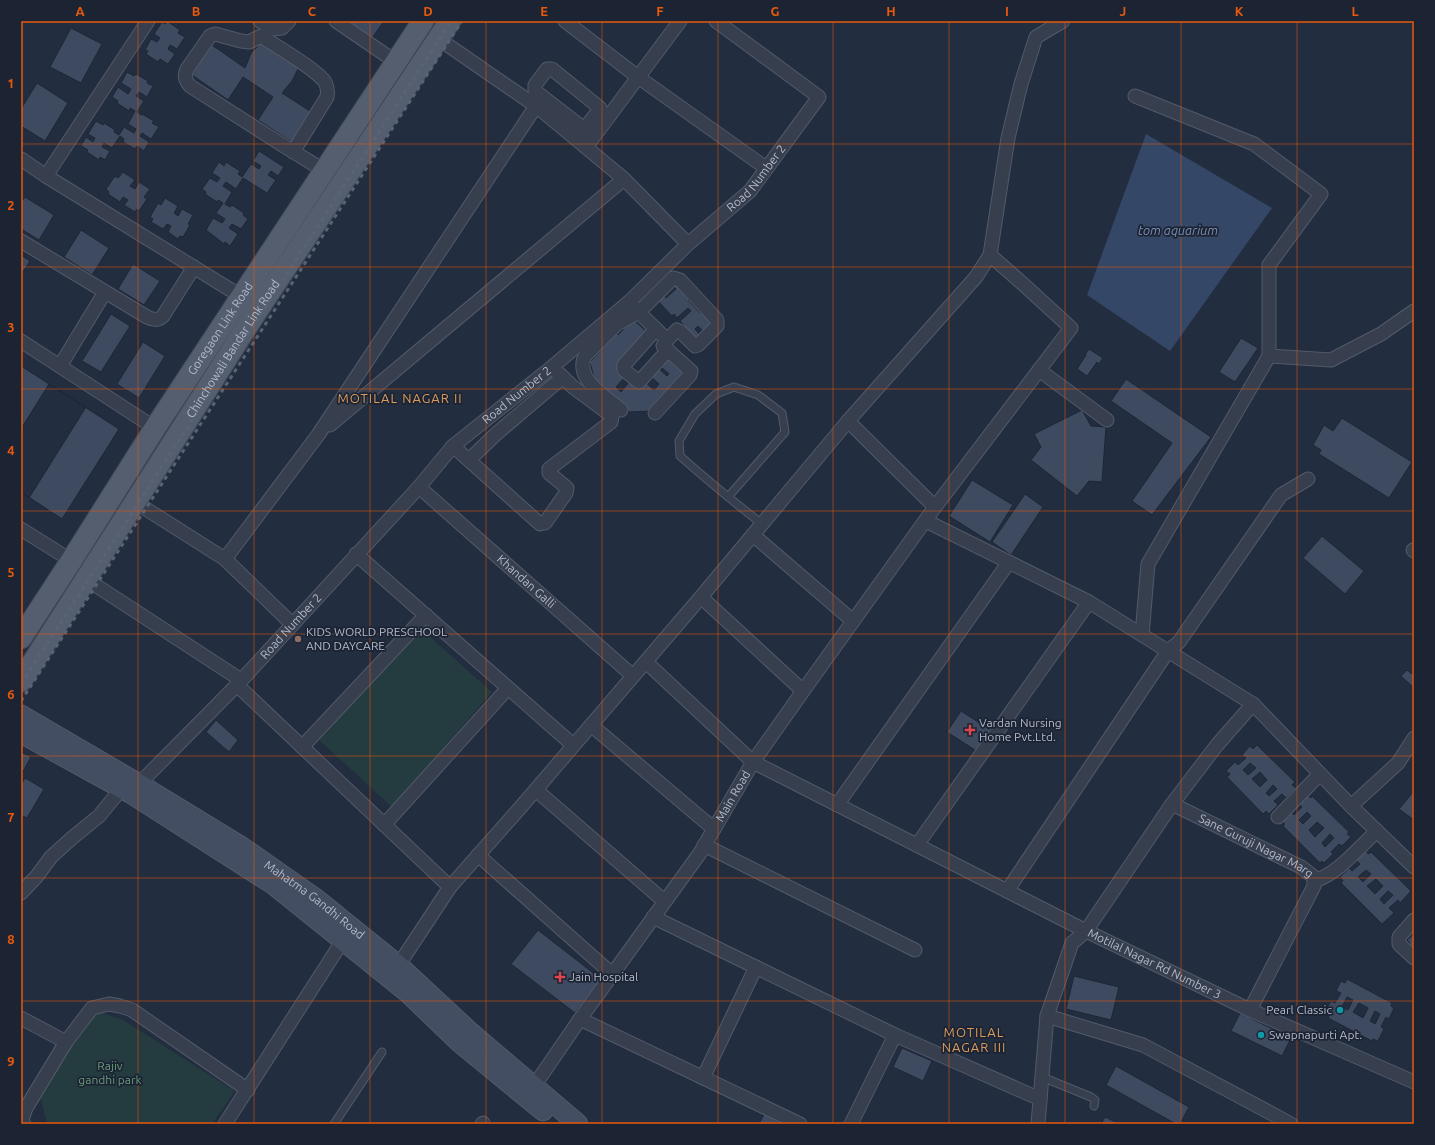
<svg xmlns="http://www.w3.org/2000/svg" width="1435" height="1145" viewBox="0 0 1435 1145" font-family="Ubuntu,sans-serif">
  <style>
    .green { fill: #243b40 }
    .water { fill: #354767 }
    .building { fill: #3e4a5f; stroke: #1e2636; fill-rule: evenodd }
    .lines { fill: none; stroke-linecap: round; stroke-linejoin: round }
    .lane-casing { stroke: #525a6a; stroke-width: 9 }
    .street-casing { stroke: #525a6a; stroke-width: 15 }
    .secondary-casing { stroke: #525a6a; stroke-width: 21 }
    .primary-casing { stroke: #404858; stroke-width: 23 }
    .lane { stroke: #373f4f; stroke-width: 7 }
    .street { stroke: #373f4f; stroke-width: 13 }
    .secondary { stroke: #444e62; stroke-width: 19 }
    .primary { stroke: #555e6f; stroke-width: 21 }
    .rail { stroke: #586376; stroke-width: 3; stroke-dasharray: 4 4; stroke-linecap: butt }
    .grid { fill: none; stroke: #e8590c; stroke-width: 1; stroke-opacity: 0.55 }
    .education-dot { fill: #8d6e63; stroke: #1c2434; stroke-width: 1.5 }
    .health-dot { fill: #e0444e; stroke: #1c2434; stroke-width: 1.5 }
    .culture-dot { fill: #0f9aa8; stroke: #1c2434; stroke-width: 1.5 }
    .labels { text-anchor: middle; stroke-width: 3.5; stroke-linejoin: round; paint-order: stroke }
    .street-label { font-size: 12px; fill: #b3baca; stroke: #1c2434 }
    .poi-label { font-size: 12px; fill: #b3baca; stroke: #1c2434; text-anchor: start }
    .park-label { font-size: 12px; fill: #689c77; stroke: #1c2434 }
    .water-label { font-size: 13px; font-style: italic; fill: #798eb3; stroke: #1c2434 }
    .neighbourhood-label { font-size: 13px; letter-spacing: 1px; fill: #db9b5c; stroke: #1c2434 }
    .neatline { fill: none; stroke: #e8590c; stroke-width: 1.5 }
    .grid-label { font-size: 13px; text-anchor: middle; font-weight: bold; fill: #e8590c }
  </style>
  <rect width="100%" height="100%" fill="#222d3f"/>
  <path class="green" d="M420,628L492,692L392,807L319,740Z
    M97,1011L123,1020L235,1091L212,1124L47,1123L37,1085Z"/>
  <path class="water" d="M1146,134L1272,208L1170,351L1087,295Z"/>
  <path class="building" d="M167,21L180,30L178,33L185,37L177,49L170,45L168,49L175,54L168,64L160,59L158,62L146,54L148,51L145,50L151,39L157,42L160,38L154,34L162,22L165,24Z
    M346,21H384L372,38Z
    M71,28L102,44L81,83L50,67Z
    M262,42L299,67L292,81L282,93L313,113L293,143L258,120L273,97L243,77L228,100L192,75L201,58L212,45L245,68L251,53Z
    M127,72L134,76L136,74L148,81L147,83L153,86L147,97L139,92L136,96L144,101L137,112L141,115L142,114L154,121L152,123L159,127L151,139L142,133L140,136L149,142L144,151L137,146L135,149L123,142L124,139L120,136L112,148L104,143L102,147L110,151L105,160L100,157L99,160L87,152L88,150L81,146L86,137L93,142L95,138L88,134L96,121L103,125L104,123L115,130L114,132L119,135L124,127L134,133L136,129L128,124L135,111L130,108L129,111L117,103L118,101L112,97L118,87L128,94L131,89L121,83Z
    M37,83L68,103L45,141L21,126V109Z
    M259,151L284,167L278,176L271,171L268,175L276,180L267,193L243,178L236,189L226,182L223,186L232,192L225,204L230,207L232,205L244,213L243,215L248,219L241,229L232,224L229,228L238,234L230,246L225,242L224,244L206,230L213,218L222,223L225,219L216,213L223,203L218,200L217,202L205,194L206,192L202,189L210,178L217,182L220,178L212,173L219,162L224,166L226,162L240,171L238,174L242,177L251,164L259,169L261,166L253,161Z
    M123,172L135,180L130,186L135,189L139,182L150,189L144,197L147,199L139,211L137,209L135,212L124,205L128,200L123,197L120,202L108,194L109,192L106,189L115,176L118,178Z
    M25,197L54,215L39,240L21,229V202Z
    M165,198L178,206L174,213L178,216L182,209L193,215L188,224L190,225L183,237L180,236L178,239L168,232L171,226L167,224L163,229L151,222L153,219L150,217L158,203L161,205Z
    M81,230L109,248L92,275L64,257Z
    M21,255L30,261L21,275Z
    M133,264L160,281L144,305L118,289Z
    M676,281L691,297L688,300L700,313L703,310L715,324L703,331L698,326L695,329L700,335L695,342L681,327L684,325L680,321L691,311L688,308L677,318L674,314L672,316L656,299L662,294L666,298L676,289L672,285Z
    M111,314L130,326L101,372L82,361Z
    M633,319L649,334L617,370L625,377L616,387L621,392L630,381H644L654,390L659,384L649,375L657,367L667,376L669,374L661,367L664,365L662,363L671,355L687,370L652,411L630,412L595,382L590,362L617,333L618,335Z
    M1241,338L1258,348L1235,382L1219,372Z
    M143,342L165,356L139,398L117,384Z
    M1089,349L1103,358L1099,364L1097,362L1087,376L1077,369L1086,355H1085Z
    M21,366L119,429L62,519L21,492Z
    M1126,379L1211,437L1152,515L1132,501L1172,443L1111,401Z
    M49,384L86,407L29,498L21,492V429Z
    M1082,410L1091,426L1106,427L1102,482L1089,481L1077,496L1031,460L1041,447L1034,434Z
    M1342,418L1412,462L1389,498L1319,454L1321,450L1313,445L1324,425L1333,431Z
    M972,480L1013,505L990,542L949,516Z
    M1025,494L1043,507L1011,555L992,542Z
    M1322,536L1364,571L1345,594L1303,558Z
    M1407,670L1412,674L1414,672V688L1401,676Z
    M961,711L992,731L978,752L947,732Z
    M216,720L238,740L229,752L206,732Z
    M1257,745L1295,782L1292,785L1296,788L1286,798L1282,794L1274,801L1278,805L1269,814L1266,811L1263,814L1227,777L1230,774L1226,771L1235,762L1238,765L1246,758L1242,755L1250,746L1253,749ZM1250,763L1256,768L1248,775L1243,770ZM1260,772L1267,780L1260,787L1252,779ZM1273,785L1277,789L1269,796L1266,793Z
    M21,752L31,757L21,775Z
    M25,778L44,789L27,818L21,815V785Z
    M1413,792H1414V820L1399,809Z
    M1307,795L1311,798L1312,796L1349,832L1347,834L1351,837L1342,846L1339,844L1331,852L1333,854L1324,863L1322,861L1320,863L1283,826L1285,824L1281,821L1291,812L1294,815L1302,807L1298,803ZM1307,812L1311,816L1303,824L1299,820ZM1317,822L1324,828L1315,837L1309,830ZM1330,834L1334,838L1325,847L1322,843Z
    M1365,851L1369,854L1371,852L1411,891L1400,903L1398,900L1389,908L1394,913L1382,924L1341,883L1343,881L1340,877L1349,868L1352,871L1360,864L1356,860ZM1366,870L1371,874L1363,882L1358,877ZM1376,879L1383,886L1375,894L1367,886ZM1388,891L1393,895L1384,904L1380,899Z
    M538,930L601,979L575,1013L511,964Z
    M1414,934V950L1409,945L1410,943L1407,940Z
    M1074,976L1119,987L1111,1020L1066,1009Z
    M1347,979L1392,1003L1391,1006L1394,1008L1389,1019L1386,1017L1381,1027L1384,1029L1378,1041L1373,1039L1372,1041L1328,1018L1329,1016L1324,1013L1331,1001L1335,1003L1341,993L1336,991L1341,981L1345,983ZM1347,997L1353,1000L1348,1010L1342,1007ZM1359,1003L1368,1008L1363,1018L1353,1012ZM1375,1011L1380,1014L1375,1024L1370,1021Z
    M1240,1013L1291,1038L1282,1056L1231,1031Z
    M902,1048L932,1061L923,1081L893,1067Z
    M1116,1066L1189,1107L1180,1124H1176L1106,1085Z
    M766,1110L780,1116L776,1124H759Z
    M1105,1117L1120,1124H1101Z"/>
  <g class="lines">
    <g class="lane-casing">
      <path id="lane" d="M728,497L785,432L782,413L758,395L734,387L716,394L695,414L679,441L680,456C707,480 734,502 762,524
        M1042,1077L1091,1097L1095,1100L1094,1106
        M334,1124L382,1052"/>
    </g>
    <g class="street-casing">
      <g id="street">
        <path d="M260,21L273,29L282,28L289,21"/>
        <path d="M336,21L396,62"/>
        <path d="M565,21L638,77L766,168"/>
        <path d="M439,39L536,106L576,139L624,179L688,244"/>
        <path d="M1135,96L1254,144L1321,194L1269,265V356L1148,564L1142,635"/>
        <path d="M576,139L597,113L600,108L552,69H547L535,85V91L584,129"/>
        <path d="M586,147L680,21"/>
        <path d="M293,152L327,97C328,92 328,88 325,82C316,69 276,46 261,36L249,42L241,41L215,34L210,36L187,69C184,76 185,80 190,86L284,146L325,171"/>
        <path d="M21,159L46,176L247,300"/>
        <path d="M46,176L148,21"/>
        <path d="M21,241L147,317C153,320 158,321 163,316L194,267"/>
        <path d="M656,329L624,365V370L639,382L668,350"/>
        <path d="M21,341L155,428"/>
        <path d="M1269,356L1331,360L1381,334L1414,311"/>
        <path d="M60,366L105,292"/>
        <path d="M1039,370L1107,420"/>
        <path d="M621,410C606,397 574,379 585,356L617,324L639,312L673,278L680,280L717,320V326L698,345L695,346L681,332L677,330L667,340C654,327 641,315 629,302"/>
        <path d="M655,413L690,375L691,371L663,346L664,345"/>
        <path d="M848,421L935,507"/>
        <path d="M330,425L624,179"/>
        <path d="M453,446L540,524L545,523L566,493L567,488L549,473V469L611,422L612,416L573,387L552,367"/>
        <path d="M469,460L496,434L563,377"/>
        <path id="s1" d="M419,487L633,676"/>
        <path d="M135,502L225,559"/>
        <path d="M926,521L1089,602L1253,704L1351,806L1414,867"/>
        <path d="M21,529L72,561"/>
        <path d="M753,535L853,621"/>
        <path d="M1413,550L1414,551"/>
        <path d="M356,554L573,745"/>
        <path d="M86,579L241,680"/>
        <path d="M701,597L803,691"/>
        <path d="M292,624L225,559L318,435L536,106"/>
        <path d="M646,662L753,762L1086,931L1072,943L1047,1016L1038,1124"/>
        <path d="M237,685L450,887"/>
        <path id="s2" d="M1253,704L1217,745L1172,804L1086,931L1250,1010L1414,1082"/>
        <path d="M591,725L714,829"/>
        <path d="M302,747L426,615"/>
        <path id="s3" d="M134,789L237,685L419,487L453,446L552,367L629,302L688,244L750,191L819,97L716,21"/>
        <path d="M536,790L664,901"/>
        <path id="s4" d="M1172,804L1301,867L1314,877V886L1250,1010"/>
        <path d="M837,805L1009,562"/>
        <path d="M1351,806L1398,763L1414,738"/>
        <path d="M1278,817L1320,774"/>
        <path d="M384,825L508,688"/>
        <path d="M704,845L915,950"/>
        <path d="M917,845L1089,602"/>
        <path d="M478,855L612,974"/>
        <path d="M1314,881C1338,874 1358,848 1377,831"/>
        <path d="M1007,891L1168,651L1179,642L1281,495L1308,479"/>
        <path d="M21,893L37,876L51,857L72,838L99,816L122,788"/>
        <path d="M653,917L895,1035"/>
        <path d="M1414,920L1399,937V944L1414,958"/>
        <path d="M394,972L450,887L520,808L701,597L848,421L976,277L990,255L1008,138L1021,84L1036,37L1063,21"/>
        <path d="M1047,1016L1143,1045L1291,1124"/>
        <path d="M21,1018L66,1042"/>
        <path d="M580,1019L800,1124"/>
        <path d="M703,1078L756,967"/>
        <path id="s5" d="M530,1092L580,1019L700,853L753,762L803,691L935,507L1071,328L1023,284L990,255"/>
        <path d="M24,1124L22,1120L26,1108L66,1042L92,1008L109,1004L120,1006L132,1010L248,1090"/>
        <path d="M225,1124L347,934"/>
        <path d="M482,1124L483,1123"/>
        <path d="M851,1124L895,1035L1040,1099"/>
      </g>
    </g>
    <g class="secondary-casing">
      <g id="secondary">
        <path id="s6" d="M21,715L139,784L242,847L315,898L398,965L469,1031L578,1124"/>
        <path d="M21,733L130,793L274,885L407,992L460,1043L543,1111"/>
      </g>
    </g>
    <g class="primary-casing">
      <g id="primary">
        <path id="s7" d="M21,638L73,558L155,428L423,21"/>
        <path id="s8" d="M21,681L253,317L450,21"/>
      </g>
    </g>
    <use href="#lane" class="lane"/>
    <use href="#street" class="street"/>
    <use href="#secondary" class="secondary"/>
    <use href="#primary" class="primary"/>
    <path class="rail" d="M21,684L451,21
      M21,701L462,21"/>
  </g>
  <path class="grid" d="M138,21V1124M254,21V1124M370,21V1124M486,21V1124M602,21V1124M718,21V1124M833,21V1124M949,21V1124M1065,21V1124M1181,21V1124M1297,21V1124M21,144H1414M21,267H1414M21,389H1414M21,511H1414M21,634H1414M21,756H1414M21,878H1414M21,1001H1414"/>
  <circle class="education-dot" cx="298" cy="639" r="4"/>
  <g class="health-dot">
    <path d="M968 724h4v4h4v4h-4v4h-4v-4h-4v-4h4z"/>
    <path d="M558 971h4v4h4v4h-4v4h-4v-4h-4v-4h4z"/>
  </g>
  <g class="culture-dot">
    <circle cx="1340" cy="1010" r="4"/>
    <circle cx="1261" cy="1035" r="4"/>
  </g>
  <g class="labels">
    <g class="street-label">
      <text dy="4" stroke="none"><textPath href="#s3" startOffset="874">Road Number 2</textPath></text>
      <text dy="4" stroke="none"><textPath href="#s7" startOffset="368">Goregaon Link Road</textPath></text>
      <text dy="4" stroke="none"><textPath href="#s8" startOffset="394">Chinchowali Bandar Link Road</textPath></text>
      <text dy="4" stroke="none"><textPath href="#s3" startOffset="550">Road Number 2</textPath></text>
      <text dy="4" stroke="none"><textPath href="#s1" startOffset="143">Khandan Galli</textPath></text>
      <text dy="4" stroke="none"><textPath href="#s3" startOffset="226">Road Number 2</textPath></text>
      <text dy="4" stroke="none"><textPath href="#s5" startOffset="359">Main Road</textPath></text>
      <text dy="4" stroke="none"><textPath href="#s4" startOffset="94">Sane Guruji Nagar Marg</textPath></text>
      <text dy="4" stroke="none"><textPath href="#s6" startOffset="347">Mahatma Gandhi Road</textPath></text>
      <text dy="4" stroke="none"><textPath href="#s2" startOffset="358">Motilal Nagar Rd Number 3</textPath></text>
    </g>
    <g class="poi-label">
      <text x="306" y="636">KIDS WORLD PRESCHOOL<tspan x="306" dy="14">AND DAYCARE</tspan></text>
      <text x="979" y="727">Vardan Nursing<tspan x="979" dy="14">Home Pvt.Ltd.</tspan></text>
      <text x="569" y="981">Jain Hospital</text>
      <text x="1332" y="1014" text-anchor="end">Pearl Classic</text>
      <text x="1269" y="1039">Swapnapurti Apt.</text>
    </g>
    <g class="park-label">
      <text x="110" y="1070">Rajiv<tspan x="110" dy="14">gandhi park</tspan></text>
    </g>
    <g class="water-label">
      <text x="1178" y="235">tom aquarium</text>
    </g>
    <g class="neighbourhood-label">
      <text x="400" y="403">MOTILAL NAGAR II</text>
      <text x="974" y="1037">MOTILAL<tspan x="974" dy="15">NAGAR III</tspan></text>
    </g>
  </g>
  <rect width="1435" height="1145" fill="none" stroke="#1c2434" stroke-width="44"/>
  <rect x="22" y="22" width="1391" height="1101" class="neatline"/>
  <g class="grid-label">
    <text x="80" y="16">A</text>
    <text x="196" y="16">B</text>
    <text x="312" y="16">C</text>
    <text x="428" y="16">D</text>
    <text x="544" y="16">E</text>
    <text x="660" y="16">F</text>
    <text x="775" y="16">G</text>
    <text x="891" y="16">H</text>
    <text x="1007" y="16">I</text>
    <text x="1123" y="16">J</text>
    <text x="1239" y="16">K</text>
    <text x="1355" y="16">L</text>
    <text x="11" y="88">1</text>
    <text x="11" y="210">2</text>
    <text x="11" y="332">3</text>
    <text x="11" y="455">4</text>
    <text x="11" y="577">5</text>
    <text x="11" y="699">6</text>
    <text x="11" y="822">7</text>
    <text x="11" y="944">8</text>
    <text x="11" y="1066">9</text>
  </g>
</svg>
